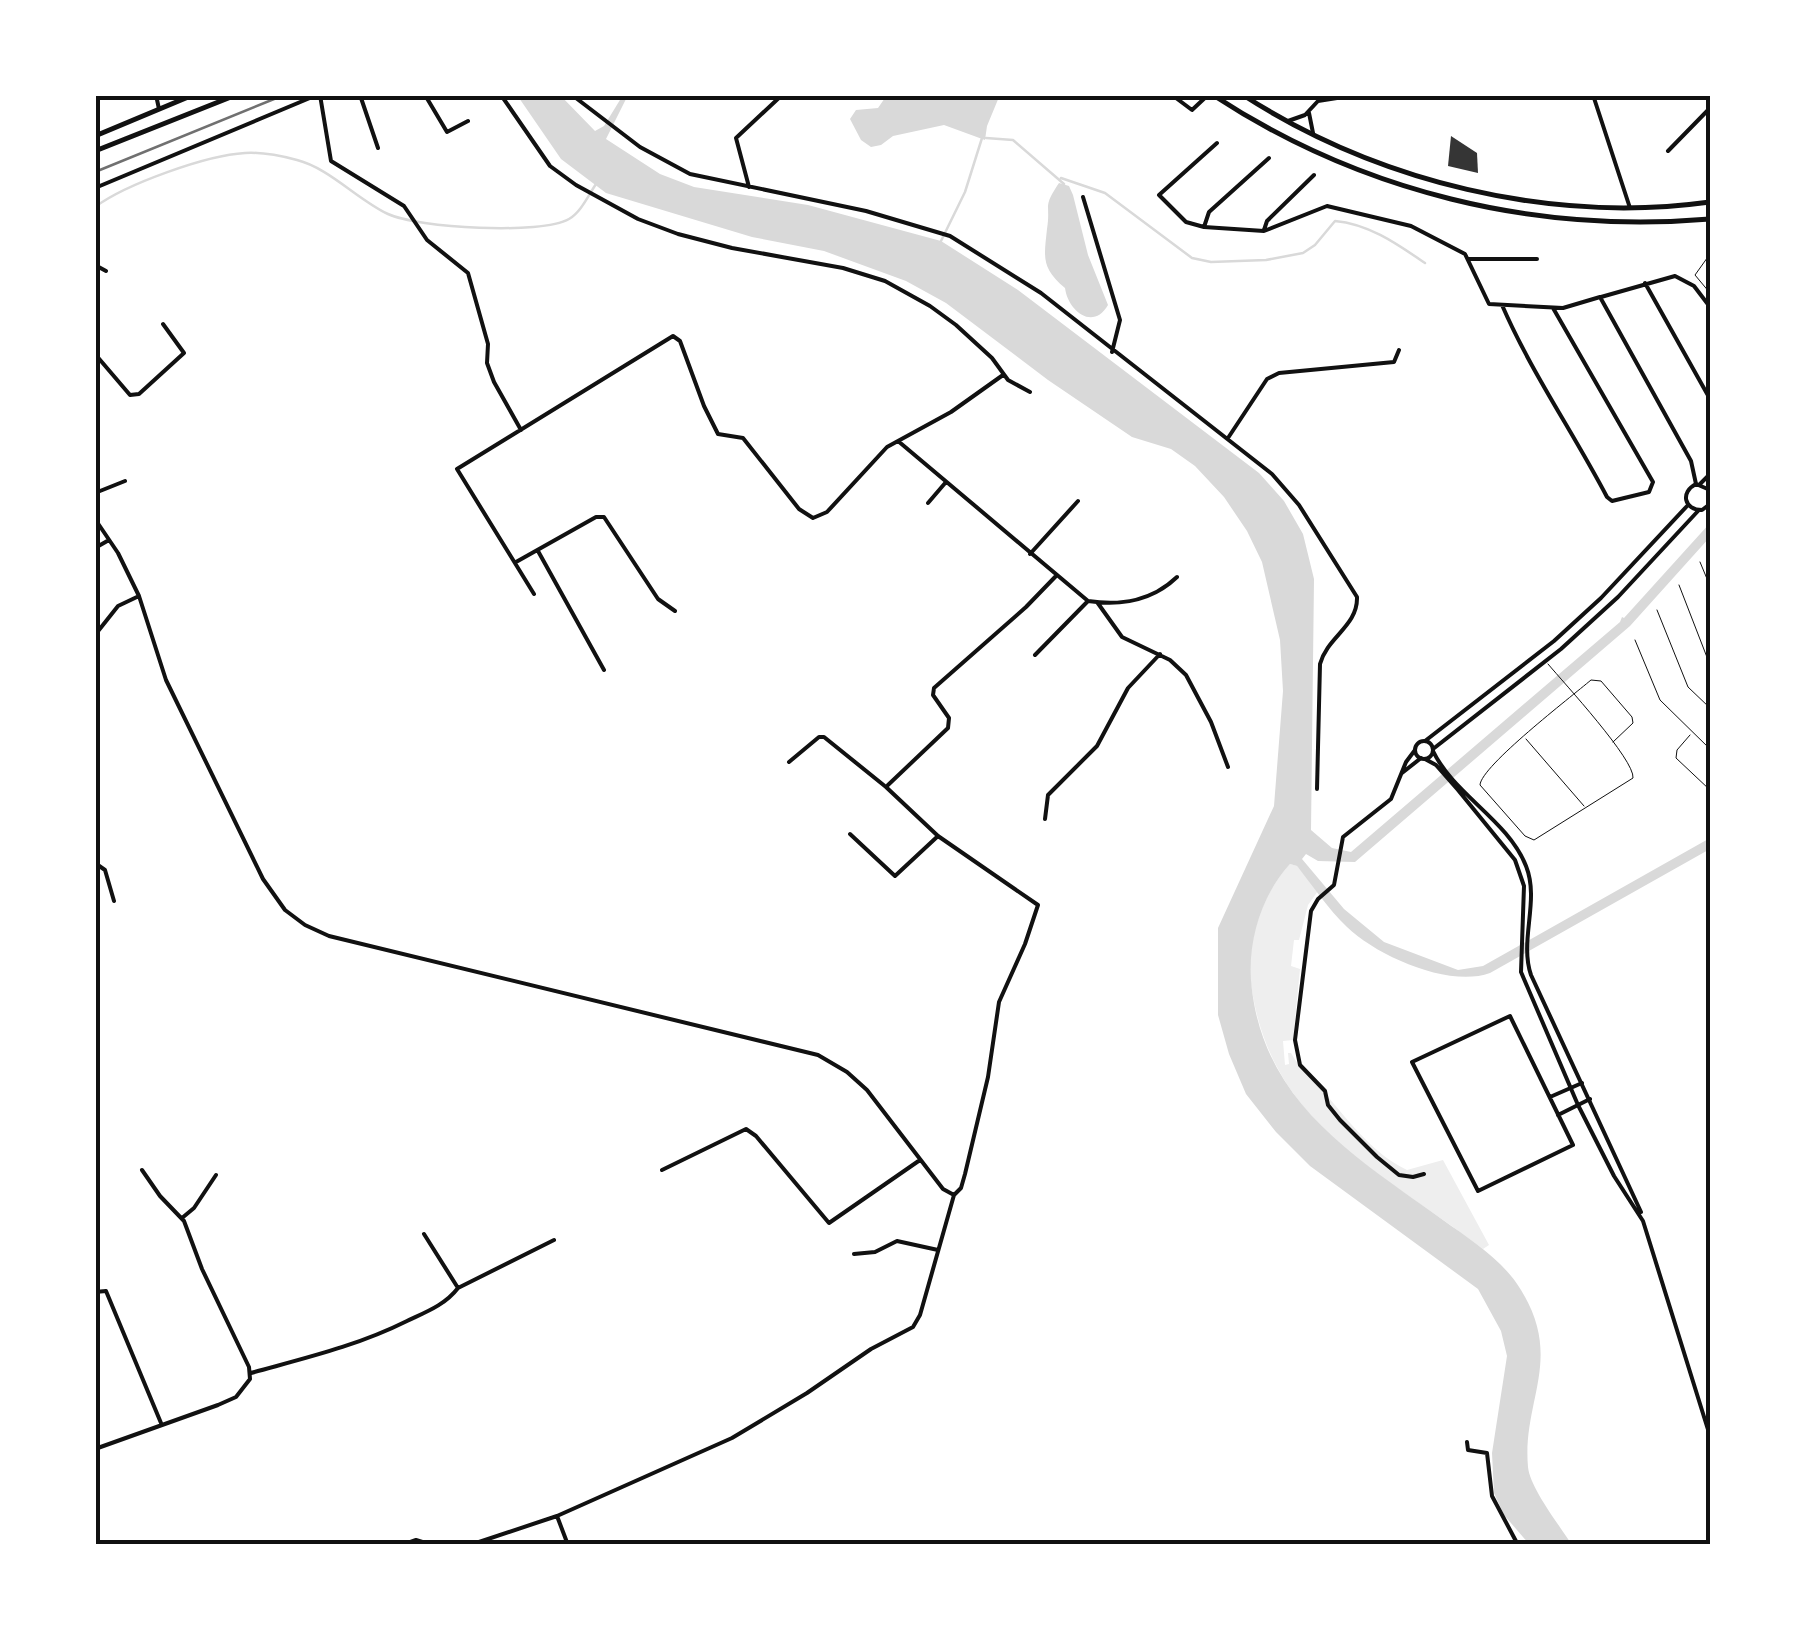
<svg xmlns="http://www.w3.org/2000/svg" width="1805" height="1640" viewBox="0 0 1805 1640" font-family="Lato,sans-serif">
  <style>
    .green { fill: #eee }
    .water { fill: #d9d9d9 }
    .lines { fill: none; stroke-linecap: round; stroke-linejoin: round }
    .stream { stroke: #d9d9d9; stroke-width: 2.5 }
    .building { fill: #353535 }
    .service { stroke: #111; stroke-width: 1 }
    .minor { stroke: #111; stroke-width: 4 }
    .tertiary { stroke: #111; stroke-width: 4 }
    .trunk { stroke: #111; stroke-width: 5 }
    .rail { stroke: #707070; stroke-width: 2.5 }
    .neatline { fill: none; stroke: #111; stroke-width: 4 }
  </style>
  <rect width="100%" height="100%" fill="#fff"/>
  <path class="green" d="M1290,864L1297,866L1318,891L1308,905L1299,940H1294L1291,966L1300,969L1293,1040L1283,1041L1285,1065L1289,1064L1288,1053H1291C1299,1068 1310,1076 1321,1089C1347,1118 1371,1153 1407,1170L1443,1160L1489,1245L1483,1249C1381,1170 1269,1125 1251,983C1246,942 1262,894 1290,864Z"/>
  <path class="water" d="M517,95H560L595,131L604,126L623,95H628L606,139L660,174L694,187L808,205L941,241L1018,290L1259,473L1284,501L1303,534L1314,579L1311,830L1332,848L1351,852L1620,622L1622,617L1624,618L1710,523V537L1630,626L1355,862L1318,861L1306,854L1302,859L1344,909L1384,942L1458,970L1483,966L1710,838V849L1490,973C1449,988 1377,956 1347,927C1328,909 1313,886 1297,866L1290,864C1260,897 1246,946 1252,990C1266,1105 1357,1158 1443,1220C1471,1240 1503,1260 1521,1290C1564,1360 1522,1400 1528,1467C1530,1488 1560,1526 1572,1545H1530L1504,1515L1494,1493L1492,1453L1507,1356L1501,1331L1478,1289L1310,1166L1276,1132L1246,1094L1229,1054L1218,1015V928L1274,806L1283,691L1280,640L1262,562L1247,531L1224,497L1195,466L1171,449L1132,437L1048,380L946,303L906,281L824,251L752,237L606,193L561,159Z
    M887,95H997L999,97L987,126L985,140L944,125L893,136L881,145L871,147L861,140L850,119L856,110L878,108Z
    M1059,183L1069,186L1073,195L1088,255L1108,305C1093,331 1068,311 1065,288C1041,268 1044,257 1047,229C1051,204 1042,208 1059,183Z"/>
  <g class="lines">
    <path class="stream" d="M986,138L1013,140L1064,184
      M1061,178L1105,193L1192,258L1211,262L1266,260L1303,253L1315,245L1335,221C1369,224 1397,244 1425,263
      M95,207C126,184 207,155 245,153C260,152 282,156 297,160C329,168 358,200 388,214C418,228 541,235 569,219C581,212 588,196 596,184
      M941,241L965,192L982,138"/>
  </g>
  <path class="building" d="M1451,136L1477,153L1478,173L1448,166Z"/>
  <g class="lines">
    <path class="service" d="M1710,254L1695,275L1710,293
      M1700,562L1710,586
      M1679,585L1710,665
      M1657,610L1688,687L1710,708
      M1635,640L1660,700L1710,749
      M1548,664C1564,683 1635,760 1633,778L1534,840L1525,836L1480,785C1481,766 1571,697 1591,680L1601,681L1632,717L1633,723L1613,742
      M1690,735L1677,750L1676,758L1710,790
      M1526,739L1584,806"/>
    <path class="minor" d="M156,95L159,109
      M320,95L331,161L404,206L427,240L468,273L488,344L487,363L494,382L521,430
      M360,95L378,148
      M425,95L447,132L468,121
      M501,95L550,166L576,185L638,219L678,234L732,248L843,268L885,281L930,306L956,325L992,358L1008,380L1030,392
      M572,95L640,147L690,174L866,211L950,236L1041,293L1272,474L1299,505L1357,597C1358,626 1327,637 1320,664L1317,789
      M1172,95L1192,110L1208,95
      M1593,95L1630,208
      M1309,113L1313,133
      M1288,121L1305,115L1318,101L1356,95
      M1217,143L1159,195L1186,222L1204,227L1264,231L1327,206L1411,226L1465,254L1489,304L1563,308L1600,297L1691,461L1696,484
      M1668,151L1710,108
      M749,187L736,138L782,95
      M95,188L317,95
      M1083,197L1120,320L1112,352
      M1204,227L1209,212L1269,158
      M1264,230L1267,221L1314,175
      M1469,259H1537
      M95,265L106,271
      M1645,283L1710,399
      M1601,297L1675,276L1694,286L1710,307
      M1502,305C1531,372 1573,432 1607,497L1612,501L1649,492L1653,482L1553,308
      M95,354L130,395L139,394L184,353L163,324
      M1228,438L1267,379L1279,373L1394,362L1399,350
      M898,441L1088,601C1122,606 1152,601 1177,577
      M95,493L125,481
      M928,503L946,482
      M95,519L118,553L139,596L166,680L263,879L285,910L305,925L329,936L818,1055L847,1072L867,1090L943,1189L954,1195
      M95,548L109,540
      M538,551L604,670
      M1030,554L1078,501
      M516,562L596,517H604L658,599L675,611
      M534,594L457,469L673,336L680,341L704,406L718,434L743,438L799,509L813,518L827,512L887,447L951,412L1003,375
      M1097,602L1122,637L1170,660L1186,675L1211,722L1228,767
      M95,635L118,606L139,596
      M1035,655L1088,601
      M1415,750L1406,762L1391,799L1343,837L1334,885L1318,899L1311,911L1295,1040L1300,1065L1325,1091L1328,1105L1340,1120L1377,1157L1399,1175L1413,1177L1424,1174
      M1402,773L1421,758
      M888,785L948,728L949,718L933,695L934,688L1026,607L1056,576
      M1045,819L1048,795L1097,746L1128,688L1160,654
      M850,834L895,876L938,836
      M95,863L105,870L114,901
      M1510,1016L1573,1145L1478,1191L1412,1062Z
      M1550,1097L1582,1083
      M1558,1115L1590,1099
      M662,1170L746,1129L756,1136L829,1223L920,1160
      M182,1218L194,1208L216,1175
      M424,1234L458,1288
      M854,1254L875,1252L897,1241L938,1250
      M95,1292L106,1291L161,1423
      M251,1373C305,1358 357,1346 407,1321C426,1312 445,1305 458,1288L554,1240
      M1467,1442L1468,1450L1487,1453L1492,1496L1518,1545
      M95,1449L218,1405L236,1397L250,1379L249,1367L202,1269L184,1221L160,1196L142,1170
      M557,1516L568,1545
      M402,1545L416,1540L432,1545
      M470,1545L557,1516L732,1438L807,1393L871,1349L913,1327L920,1315L954,1195L961,1188L965,1174L988,1077L999,1002L1025,944L1038,905L938,836L886,787L824,737H819L789,762"/>
    <path class="tertiary" d="M1700,484L1710,474
      M1710,490L1696,484C1680,492 1684,510 1702,510L1710,504
      M1425,741L1554,641L1601,598L1688,505
      M1415 750a9 9 0 1 1 18 0a9 9 0 1 1-18 0Z
      M1433,749L1561,649L1618,597L1698,511
      M1433,751C1454,795 1508,820 1526,866C1540,901 1519,940 1531,975L1641,1212
      M1425,759L1436,765L1458,790L1515,860L1524,886L1521,972L1578,1105L1614,1176L1643,1221L1710,1436"/>
    <path class="trunk" d="M1213,95C1361,192 1534,234 1710,219
      M1243,95C1378,182 1550,224 1710,202
      M95,136L193,95
      M95,151L236,95"/>
    <path class="rail" d="M95,172L284,95"/>
  </g>
  <rect width="1805" height="1640" fill="none" stroke="#ffffff" stroke-width="195"/>
  <rect x="98" y="98" width="1610" height="1444" class="neatline"/>
</svg>
